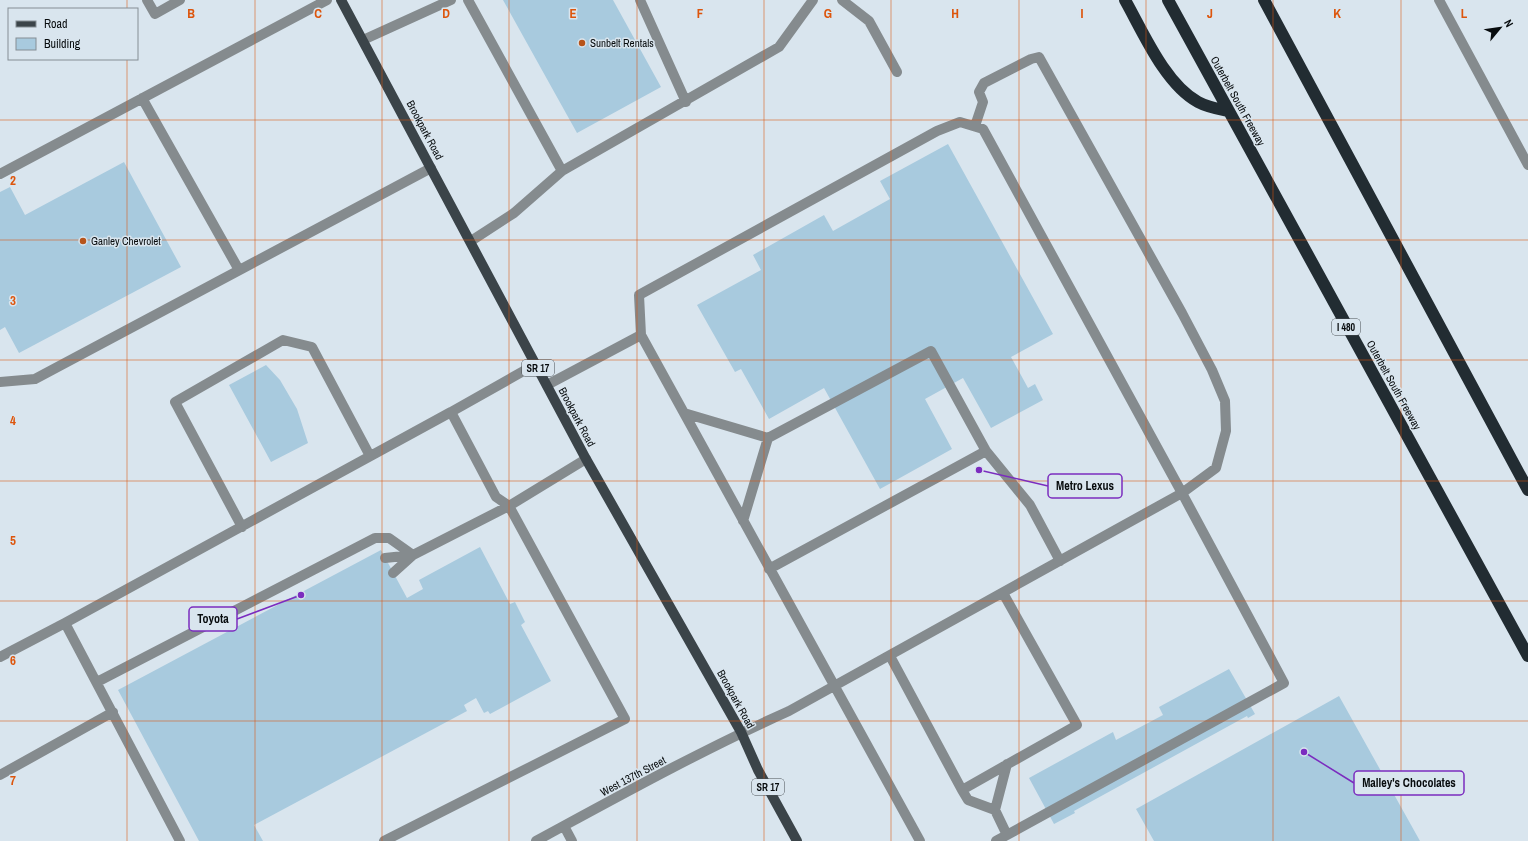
<svg xmlns="http://www.w3.org/2000/svg" width="1528" height="841" viewBox="0 0 1528 841" font-family="'Archivo Narrow',sans-serif">
  <style>
    .building { fill: #a8cade }
    .lines { fill: none; stroke-linecap: round; stroke-linejoin: round }
    .minor { stroke: #858b8e; stroke-width: 10 }
    .major { stroke: #3b4449; stroke-width: 10 }
    .highway { stroke: #222c32; stroke-width: 12 }
    .grid { fill: none; stroke: #dd550c; stroke-width: 1; stroke-opacity: 0.55 }
    .poi-dot { fill: #b7541a; stroke: #d9e5ee; stroke-width: 1.5 }
    .labels { text-anchor: middle; stroke-width: 3; stroke-linejoin: round; paint-order: stroke }
    .shield { fill: #d9e5ee; stroke: #474d51; stroke-width: 1 }
    .shield-label { font-size: 10px; font-weight: bold; fill: #080c0e }
    .poi-label { font-size: 11px; fill: #080c0e; stroke: #d9e5ee; text-anchor: start }
    .street-label { font-size: 11px; fill: #080c0e; stroke: #d9e5ee }
    .grid-label { font-size: 13px; text-anchor: middle; font-weight: bold; fill: #dd550c; stroke: #d9e5ee; stroke-width: 3; stroke-linejoin: round; paint-order: stroke }
    .leader { fill: none; stroke: #7b2cbf; stroke-width: 1.5 }
    .callout-dot { fill: #7b2cbf; stroke: #d9e5ee; stroke-width: 1.5 }
    .callout { fill: #d9e5ee; stroke: #7b2cbf; stroke-width: 1.5 }
    .callout-label { font-size: 12px; text-anchor: middle; font-weight: bold; fill: #080c0e }
  </style>
  <rect width="100%" height="100%" fill="#d9e5ee"/>
  <path class="building" d="M503,0H613L661,87L577,133Z
    M948,144L1053,334L1011,357L1028,388L1035,384L1043,400L991,428L963,378L925,399L952,449L880,489L824,388L769,419L741,369L735,372L697,305L761,270L753,255L824,215L833,231L890,199L880,181Z
    M124,162L181,267L19,353L5,327L0,330V192L10,187L25,215Z
    M266,365L280,380L297,409L308,443L271,462L229,385Z
    M480,547L510,604L515,602L525,622L521,625L551,681L490,714L488,711L484,713L476,698L464,705L467,711L254,825L263,841H199L118,690L381,550L407,598L423,589L419,580Z
    M1229,669L1255,714L1248,718L1247,716L1074,811L1075,813L1054,824L1029,778L1113,732L1116,740L1163,715L1159,707Z
    M1339,696L1420,841H1154L1136,809Z"/>
  <g class="lines">
    <path class="minor" d="M147,0L155,14L180,0
      M468,0L562,171L514,213L471,241
      M640,0L686,102
      M842,0L869,21L897,72
      M1439,0L1528,165
      M363,40L451,0
      M142,98L239,270
      M975,126L983,102L979,92L984,83L1031,59L1039,57L1182,313L1212,370L1225,401L1226,431L1216,468L1182,493L1284,683L996,841
      M562,171L779,47L813,0
      M0,174L327,0
      M641,335L920,841
      M0,382L35,379L431,168
      M451,412L536,364
      M684,413L768,438L743,521
      M768,438L931,351L986,451
      M242,527L175,402L283,340L312,347L370,456
      M385,558L413,555
      M769,569L986,451L1030,505L1060,561
      M393,573L413,555
      M65,623L180,841
      M890,656L962,790L1077,725L1003,593
      M0,657L65,623L451,412L496,497L509,506L625,719L384,841
      M97,682L375,538H389L413,555L509,506L586,459
      M0,775L113,712
      M962,790L968,800L995,810L1007,764
      M995,810L1007,835
      M564,826L572,841
      M536,841C619,796 702,750 789,711L1182,493L983,129L960,122L937,131L639,295L641,335L547,385"/>
    <path class="major" d="M341,0L586,459L741,732L758,770L797,841"/>
    <path class="highway" d="M1125,0C1143,32 1165,84 1198,102C1207,107 1218,109 1228,111
      M1168,0L1528,656
      M1264,0L1528,490"/>
  </g>
  <path class="grid" d="M127,0V9M255,0V841M382,0V841M509,0V841M637,0V841M764,0V841M891,0V841M1019,0V841M1146,0V841M1273,0V841M1401,0V841M127,59V841M0,120H1528M0,240H1528M0,360H1528M0,481H1528M0,601H1528M0,721H1528"/>
  <g class="poi-dot">
    <circle cx="582" cy="43" r="4"/>
    <circle cx="83" cy="241" r="4"/>
  </g>
  <g class="labels">
    <g class="shield">
      <rect x="1332" y="319" width="28" height="16" rx="3"/>
      <rect x="522" y="360" width="32" height="16" rx="3"/>
      <rect x="752" y="779" width="32" height="16" rx="3"/>
    </g>
    <g class="shield-label">
      <text x="1346" y="331">I 480</text>
      <text x="538" y="372">SR 17</text>
      <text x="768" y="791">SR 17</text>
    </g>
    <g class="poi-label">
      <text x="590" y="47">Sunbelt Rentals</text>
      <text x="91" y="245">Ganley Chevrolet</text>
    </g>
    <g class="street-label">
      <text transform="translate(1238 101) rotate(61)" y="4">Outerbelt South Freeway</text>
      <text transform="translate(425 130) rotate(62)" y="4">Brookpark Road</text>
      <text transform="translate(1394 385) rotate(61)" y="4">Outerbelt South Freeway</text>
      <text transform="translate(577 417) rotate(62)" y="4">Brookpark Road</text>
      <text transform="translate(736 699) rotate(61)" y="4">Brookpark Road</text>
      <text transform="translate(633 776) rotate(-28)" y="4">West 137th Street</text>
    </g>
  </g>
  <g class="grid-label">
    <text x="191" y="18">B</text>
    <text x="318" y="18">C</text>
    <text x="446" y="18">D</text>
    <text x="573" y="18">E</text>
    <text x="700" y="18">F</text>
    <text x="828" y="18">G</text>
    <text x="955" y="18">H</text>
    <text x="1082" y="18">I</text>
    <text x="1210" y="18">J</text>
    <text x="1337" y="18">K</text>
    <text x="1464" y="18">L</text>
    <text x="13" y="185">2</text>
    <text x="13" y="305">3</text>
    <text x="13" y="425">4</text>
    <text x="13" y="545">5</text>
    <text x="13" y="665">6</text>
    <text x="13" y="785">7</text>
  </g>
  <path class="leader" d="M979 470L1048 486M301 595L237 619M1304 752L1354 783"/>
  <g class="callout-dot">
    <circle cx="979" cy="470" r="4"/>
    <circle cx="301" cy="595" r="4"/>
    <circle cx="1304" cy="752" r="4"/>
  </g>
  <g class="callout">
    <rect x="1048" y="474" width="74" height="24" rx="4"/>
    <rect x="189" y="607" width="48" height="24" rx="4"/>
    <rect x="1354" y="771" width="110" height="24" rx="4"/>
  </g>
  <g class="callout-label">
    <text x="1085" y="490">Metro Lexus</text>
    <text x="213" y="623">Toyota</text>
    <text x="1409" y="787">Malley's Chocolates</text>
  </g>
  <rect x="8" y="8" width="130" height="52" fill="#d9e5ee" stroke="#858e94"/>
  <rect x="16" y="21" width="20" height="6" fill="#3b4449" stroke="#858e94"/>
  <text x="44" y="28" font-size="12" fill="#080c0e">Road</text>
  <rect x="16" y="38" width="20" height="12" fill="#a8cade" stroke="#858e94"/>
  <text x="44" y="48" font-size="12" fill="#080c0e">Building</text>
  <g transform="translate(1500 28) rotate(61)" stroke="#d9e5ee" stroke-width="3" paint-order="stroke">
  <path d="M0-3L7 15L0 10L-7 15Z" fill="#080c0e"/>
  <text y="-6" font-size="11" font-weight="bold" text-anchor="middle" fill="#080c0e">N</text>
  </g>
</svg>
